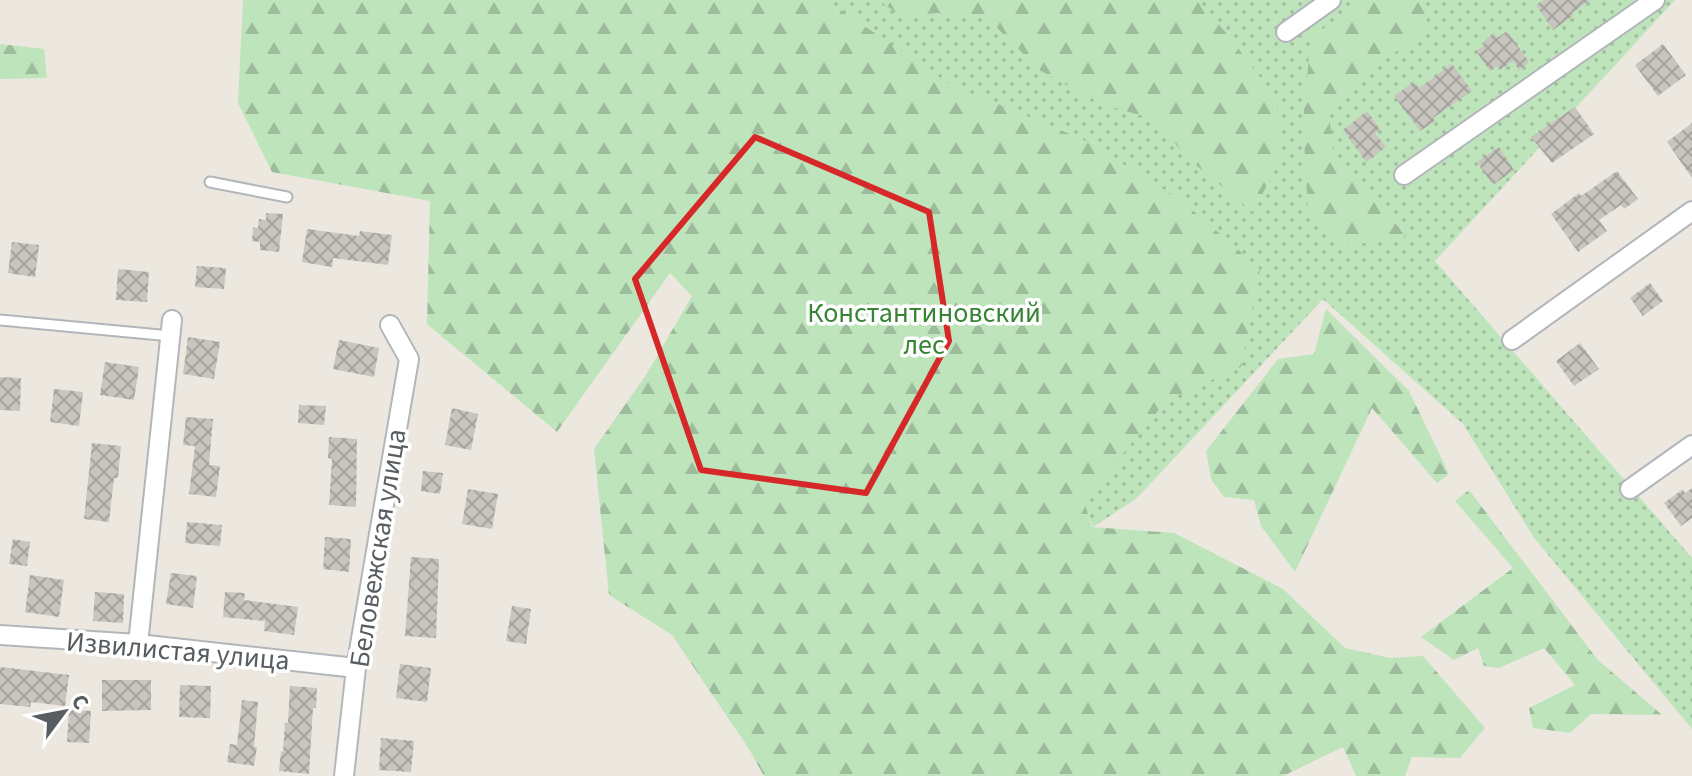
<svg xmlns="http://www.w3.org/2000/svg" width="1692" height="776" viewBox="0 0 1692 776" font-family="'Source Sans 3',sans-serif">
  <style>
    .grass { fill: url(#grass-dots) }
    .forest { fill: url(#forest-firs) }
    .building { fill: url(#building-cross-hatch) }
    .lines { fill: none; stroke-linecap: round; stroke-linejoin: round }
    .service-casing { stroke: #b2b6bb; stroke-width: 13 }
    .minor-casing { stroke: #b2b6bb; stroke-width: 22 }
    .service { stroke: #fff; stroke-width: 9 }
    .minor { stroke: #fff; stroke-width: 18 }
    .marked { fill: none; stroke: #d62828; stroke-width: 6; stroke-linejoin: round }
    .labels { text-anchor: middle; stroke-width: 7; stroke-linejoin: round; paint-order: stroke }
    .park-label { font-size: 28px; fill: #368434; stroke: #fff }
    .street-label { font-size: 28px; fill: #585d61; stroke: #fff }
  </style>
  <defs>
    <pattern id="grass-dots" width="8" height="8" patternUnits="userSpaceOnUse" patternTransform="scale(2)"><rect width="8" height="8" fill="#bee4bb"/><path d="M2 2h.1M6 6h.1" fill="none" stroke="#9dbc9b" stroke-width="1.8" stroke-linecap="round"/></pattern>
    <pattern id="forest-firs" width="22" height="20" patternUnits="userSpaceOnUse" patternTransform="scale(2)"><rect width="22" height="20" fill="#bee4bb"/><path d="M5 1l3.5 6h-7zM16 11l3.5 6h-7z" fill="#9dbc9b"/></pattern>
    <pattern id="building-cross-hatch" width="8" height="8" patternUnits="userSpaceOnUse" patternTransform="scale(2)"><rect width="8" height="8" fill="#c8c5be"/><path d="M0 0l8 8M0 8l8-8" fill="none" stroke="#a5a39e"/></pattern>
  </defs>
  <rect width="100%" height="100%" fill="#ece8df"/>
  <path class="grass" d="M826,0H1675L1435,261L1692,558V729L1535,539L1463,424L1323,299L1136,499L1093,527L1083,501L1167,400L1241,366L1082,139L950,85Z"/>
  <path class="forest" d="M243,0H826L950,84L1082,139L1180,199L1260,269L1241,367L1167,400L1084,501L1092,527L1174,533L1283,589L1345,648L1390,658L1423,656L1485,728L1460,758L1412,757L1405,776H1356L1343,747L1283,776H764L749,749L672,635L609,595L594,449L646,375L692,296L670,273L557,432L427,324L430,201L272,172L238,103Z
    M882,0H1197L1227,34L1277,99L1280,160L1253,212L1190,160L1153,119L1102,104L1041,71L988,19L938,13L901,16L881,2Z
    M1366,0H1424L1428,30L1382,61L1329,115L1334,159L1367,186L1406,237L1337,247L1308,212L1303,121L1311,37Z
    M0,44L44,49L47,78L0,79Z
    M1326,309L1409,391L1449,474L1437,483L1372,408L1295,572L1261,526L1254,500L1224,497L1211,479L1206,451L1278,359L1314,354Z
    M1469,490L1597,659L1662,715L1591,714L1570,733L1533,728L1529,708L1575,685L1544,648L1499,668L1484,666L1478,648L1454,660L1421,637L1513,568L1455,501Z"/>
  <path class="building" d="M1544,0H1590L1572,13L1574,15L1553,30L1536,5Z
    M1507,31L1529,62L1519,70L1513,61L1500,70L1497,66L1490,71L1476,51L1486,44L1484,41L1494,33L1497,38Z
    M1663,44L1686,75L1658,96L1635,65Z
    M1452,64L1472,91L1433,118L1435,121L1420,131L1394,96L1414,82L1419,88Z
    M1575,107L1594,134L1552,163L1531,137Z
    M1367,111L1380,129L1375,133L1386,147L1366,162L1343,130Z
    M1692,123V178L1667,142Z
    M1499,147L1514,170L1493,185L1477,162Z
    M1617,171L1638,199L1624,209L1621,205L1599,220L1607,231L1578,252L1551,214L1579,193L1581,196Z
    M266,213L283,214L279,252L260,250V242L252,241L253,227L258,228L259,219L266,220Z
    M307,229L359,236L360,231L392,235L388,265L333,258L332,267L302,262Z
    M12,242L39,245L35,277L8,273Z
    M197,266L226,268L224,289L195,287Z
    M118,269L149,272L147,302L116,300Z
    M1650,283L1663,301L1643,316L1630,298Z
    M188,337L220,342L214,379L183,374Z
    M339,340L379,348L374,377L333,369Z
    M1580,343L1599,369L1574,386L1556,361Z
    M105,362L139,367L134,400L100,395Z
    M0,377L21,378L20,411L0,410Z
    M54,389L83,392L79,426L50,422Z
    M299,405L326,406L324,425L298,423Z
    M452,408L478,414L471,450L445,445Z
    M186,417L213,419L209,465L220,466L216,497L189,494L195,446L183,445Z
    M329,437L357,439L356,507L329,505L332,459L328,458Z
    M92,443L121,446L118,478H114L109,522L84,519Z
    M423,471L443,473L440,494L421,491Z
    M1692,488V518L1681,526L1664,503L1683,489L1685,493Z
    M468,489L498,494L492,529L462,524Z
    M187,522L222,525L220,546L185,543Z
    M325,537L351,539L349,572L323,569Z
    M13,539L30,542L27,566L9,564Z
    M411,557L439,559L436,638L405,636Z
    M171,573L197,576L193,608L166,604Z
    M30,575L64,580L59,617L25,612Z
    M95,592L124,594L123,623L93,621Z
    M225,592L245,593L244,600L298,607L294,635L264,631L265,621L223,617Z
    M512,606L531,609L526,644L506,641Z
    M400,664L431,668L427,702L396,698Z
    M0,667L69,675L65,706L31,702L30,707L0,704Z
    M102,680H151V710L102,711Z
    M180,685L211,686L210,718L179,717Z
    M290,686L317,688L316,708H313L309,774L279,771L281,751L283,752L285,723H288Z
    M242,700L258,702L254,747H257L254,766L227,762L230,744L237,745Z
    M69,710L91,711L89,743L67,742Z
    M381,738L414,741L411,772L379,770Z"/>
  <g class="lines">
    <g class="service-casing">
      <path id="service" d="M210,182L287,197
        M0,320L171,336"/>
    </g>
    <g class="minor-casing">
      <path id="minor" d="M1286,32L1331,0
        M1404,175L1655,0
        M1512,340L1692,211
        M1630,489L1692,445
        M0,635L138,644L356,668
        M138,644L172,320
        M344,776L356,668L409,359L390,325"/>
    </g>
    <use href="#service" class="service"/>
    <use href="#minor" class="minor"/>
  </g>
  <path class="marked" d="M755,137L929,212L949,341L866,493L701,470L635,279Z"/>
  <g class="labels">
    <g class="park-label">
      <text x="924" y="322">Константиновский<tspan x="924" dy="32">лес</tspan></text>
    </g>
    <g class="street-label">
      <text transform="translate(377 548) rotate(-81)" y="10">Беловежская улица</text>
      <text transform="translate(178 650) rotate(5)" y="10">Извилистая улица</text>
    </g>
  </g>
  <g transform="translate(64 712) rotate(58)" stroke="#ffffff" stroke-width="6" paint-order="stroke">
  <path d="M0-6L14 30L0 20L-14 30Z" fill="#585d61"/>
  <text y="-12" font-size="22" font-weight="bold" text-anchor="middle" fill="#585d61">С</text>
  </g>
</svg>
